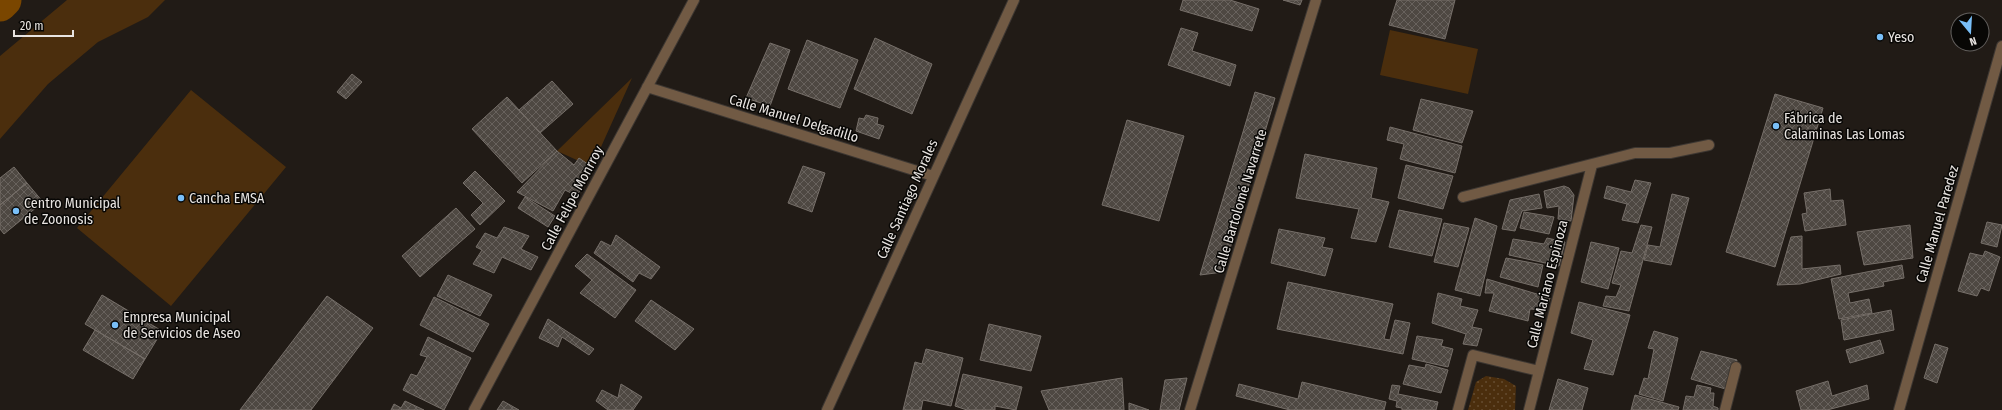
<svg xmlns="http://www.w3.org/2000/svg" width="2002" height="410" viewBox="0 0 2002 410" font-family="'Fira Sans Condensed',sans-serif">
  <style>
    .grass { fill: #4b2e0d }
    .park { fill: url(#park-dots) }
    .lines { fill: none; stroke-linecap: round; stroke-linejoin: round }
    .river { stroke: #7a4600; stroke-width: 35 }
    .building { fill: url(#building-cross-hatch); stroke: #766f69 }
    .minor-casing { stroke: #3d3732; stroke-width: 12 }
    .minor { stroke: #715a44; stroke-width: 10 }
    .poi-dot { fill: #79bff8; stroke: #080705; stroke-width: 1.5 }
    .labels { text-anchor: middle; stroke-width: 3; stroke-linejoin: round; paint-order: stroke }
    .poi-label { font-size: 14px; fill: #e8e4e1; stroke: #080705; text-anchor: start }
    .street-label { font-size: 14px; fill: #e8e4e1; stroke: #080705 }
  </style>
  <defs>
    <pattern id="park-dots" width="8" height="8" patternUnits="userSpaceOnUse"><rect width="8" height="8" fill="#4b2e0d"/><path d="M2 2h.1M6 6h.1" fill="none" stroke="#654c30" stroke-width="1.8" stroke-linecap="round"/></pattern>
    <pattern id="building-cross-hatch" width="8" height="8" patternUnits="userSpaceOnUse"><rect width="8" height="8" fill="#4e4842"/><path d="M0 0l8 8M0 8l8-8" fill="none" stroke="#68625d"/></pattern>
  </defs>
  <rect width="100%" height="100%" fill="#211b16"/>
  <path class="grass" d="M67,0H165L148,17L98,42L48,84L0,139V56Z
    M1390,30L1478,49L1468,94L1380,75Z
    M632,78L592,167L557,151Z
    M191,90L286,167L171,306L77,228Z"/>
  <path class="park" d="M1486,376L1504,379L1516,386L1515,410H1468L1476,382Z"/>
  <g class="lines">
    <path class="river" d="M0,4L4,0"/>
  </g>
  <path class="building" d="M1183,0H1230L1259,9L1252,31L1180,10Z
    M1283,0H1302L1300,5Z
    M1397,0H1455L1445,39L1389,25Z
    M1181,28L1198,33L1192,51L1236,65L1230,86L1168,65Z
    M875,38L932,64L912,114L854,89Z
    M807,40L858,60L840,108L788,89Z
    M770,43L790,50L770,106L746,98Z
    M352,74L362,82L346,99L337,92Z
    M552,81L573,104L540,133L519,110Z
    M1255,92L1275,98L1223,272L1200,275Z
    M1775,94L1823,108L1775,267L1726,252Z
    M507,97L557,151L522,183L472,129Z
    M1421,99L1473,111L1462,143L1413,130Z
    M866,115L878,118L877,124L884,126L879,139L856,131L859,118L864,119Z
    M1127,120L1184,136L1159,221L1102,205Z
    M1390,127L1462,146L1455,173L1400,159L1404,144L1387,140Z
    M557,151L574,165L579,158L592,167L577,196L565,190L553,211L517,192Z
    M1305,154L1377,168L1371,198L1389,202L1376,242L1351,238L1359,209L1296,198Z
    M1406,165L1453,176L1443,209L1398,198Z
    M803,166L825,173L812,212L788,203Z
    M14,167L27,183L0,205V178Z
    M475,171L505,201L480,225L471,215L483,203L463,183Z
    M1635,180L1651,183L1638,223L1622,220L1627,204L1604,198L1607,186L1631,192Z
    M27,183L43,202L4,234L0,229V205Z
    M1564,186L1569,188L1574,195L1571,221L1558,219L1559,206L1547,208L1544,191Z
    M1830,189L1831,201L1843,200L1846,225L1805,231L1802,214L1807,213L1804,193Z
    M1539,194L1542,208L1522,211L1515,231L1502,229L1510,200Z
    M1672,194L1689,198L1671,265L1644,260L1648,245L1660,247Z
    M525,197L555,216L548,227L518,208Z
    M456,208L475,229L420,277L402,256Z
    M1399,210L1442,219L1432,256L1389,247Z
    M1524,212L1554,217L1549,234L1520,228Z
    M1475,218L1497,226L1480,296L1455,290Z
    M1987,222L2002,225L1997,247L1981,243Z
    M1444,223L1469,228L1458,267L1434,262Z
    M1641,225L1652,227L1629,311L1603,306L1606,296L1616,297L1621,285L1612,283L1621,251L1632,253Z
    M1910,225L1913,258L1864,265L1857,232Z
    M504,227L529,236L521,249L538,257L531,270L502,257L494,273L473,264L482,250L476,247L485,233L497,238Z
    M1279,229L1325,238L1322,247L1333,249L1325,276L1271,263Z
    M616,235L660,267L651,279L639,273L633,282L594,253L601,241L611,246Z
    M1802,236V269L1840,265L1841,274L1800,284L1777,285L1791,237Z
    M1547,238L1565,242L1559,266L1509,255L1513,239L1544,244Z
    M1591,242L1619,248L1608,289L1581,282Z
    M1985,251L2000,257L1989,291L1981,288L1977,296L1958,291L1970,253L1983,256Z
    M587,254L636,290L615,318L580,293L592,280L575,266Z
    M1506,258L1543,265L1538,287L1500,277Z
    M1902,265L1904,278L1883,282L1884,286L1848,293L1850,303L1869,299L1872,313L1839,319L1831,279Z
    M448,275L492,295L480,316L437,296Z
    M1487,279L1550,298L1546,310L1530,309L1528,321L1489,311L1494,293H1485Z
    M1288,282L1393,304L1384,339L1390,340L1395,320L1410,323L1403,354L1277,329Z
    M1438,293L1462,299L1460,306L1478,310L1472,327L1482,329L1477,346L1463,344L1466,334L1432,323Z
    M102,295L162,331L145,359L85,324Z
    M327,296L373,328L311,410H240Z
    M434,297L489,324L473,352L420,325Z
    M651,300L694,329L675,350L635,321Z
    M1579,302L1630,315L1613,375L1584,369L1593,340L1571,333Z
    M1891,310L1894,330L1844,340L1841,320Z
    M548,319L594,349L589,355L562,337L558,347L539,338Z
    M989,324L1041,336L1031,371L980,360Z
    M95,330L145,359L133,379L83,350Z
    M1654,331L1678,338L1663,401L1639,394L1644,378L1648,379L1654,349L1648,348Z
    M1417,336L1443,340L1441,346L1453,349L1448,367L1412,359Z
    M428,337L471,358L444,410L403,390L411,374L417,376L427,357L420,355Z
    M1880,340L1884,353L1850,363L1846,350Z
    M1935,344L1948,348L1937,383L1924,378Z
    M926,349L963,358L951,406L923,400L921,410H903L915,362L922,364Z
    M1701,351L1737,360L1729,390L1691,379Z
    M1426,364L1448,370L1441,393L1403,384L1409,365L1425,368Z
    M963,374L1022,387L1016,410L995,406V410H967L955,406Z
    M1122,378L1124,410H1049L1041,391Z
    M1187,378L1179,410H1160L1165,380Z
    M1558,379L1588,388L1582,410H1549Z
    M1828,381L1832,396L1867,385L1869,399L1827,410H1801L1796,391Z
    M1302,382L1386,402L1384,410H1290L1236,396L1239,384L1298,399Z
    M621,384L642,397L633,410H608L596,401L602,390L618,398Z
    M1392,385L1400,386L1398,394L1438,402L1436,410H1402V408L1396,407L1397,401L1389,399Z
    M1697,385L1711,388L1710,393H1714L1713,406L1718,408V410H1683L1686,396L1694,397Z
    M1635,395L1679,407L1678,410H1631Z
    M405,401L424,410H391L394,404L401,408Z
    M503,401L519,410H497Z
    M1129,403L1149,410H1129Z"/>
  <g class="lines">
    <g class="minor-casing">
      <path id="minor" d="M647,87L933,176
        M1463,197L1635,153H1670L1709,145
        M474,410L694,0
        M827,410L1014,0
        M1190,410L1316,0
        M1458,410L1473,355L1539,371
        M1529,410L1592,165
        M1725,410L1736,367
        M1899,410L2002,46"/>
    </g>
    <use href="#minor" class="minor"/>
  </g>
  <g class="poi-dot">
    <circle cx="1880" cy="37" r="4"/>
    <circle cx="1776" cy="126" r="4"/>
    <circle cx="181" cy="198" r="4"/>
    <circle cx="16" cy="211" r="4"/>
    <circle cx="115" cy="325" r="4"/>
  </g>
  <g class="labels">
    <g class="poi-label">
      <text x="1888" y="42">Yeso</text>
      <text x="1784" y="123">Fábrica de<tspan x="1784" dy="16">Calaminas Las Lomas</tspan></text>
      <text x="189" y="203">Cancha EMSA</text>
      <text x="24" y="208">Centro Municipal<tspan x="24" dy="16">de Zoonosis</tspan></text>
      <text x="123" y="322">Empresa Municipal<tspan x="123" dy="16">de Servicios de Aseo</tspan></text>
    </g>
    <g class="street-label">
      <text transform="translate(794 118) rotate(17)" y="5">Calle Manuel Delgadillo</text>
      <text transform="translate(572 198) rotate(-62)" y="5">Calle Felipe Monrroy</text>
      <text transform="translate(907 199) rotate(-66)" y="5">Calle Santiago Morales</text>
      <text transform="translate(1240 201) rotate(-73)" y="5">Calle Bartolomé Navarrete</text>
      <text transform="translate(1937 224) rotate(-74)" y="5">Calle Manuel Paredez</text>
      <text transform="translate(1547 284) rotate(-76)" y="5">Calle Mariano Espinoza</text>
    </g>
  </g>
  <g transform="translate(1970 32) rotate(162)"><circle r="19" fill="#080705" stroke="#625f5d"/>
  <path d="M0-3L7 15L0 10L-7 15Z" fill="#79bff8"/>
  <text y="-6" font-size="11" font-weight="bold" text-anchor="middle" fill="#e8e4e1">N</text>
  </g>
  <path d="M14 30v6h59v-6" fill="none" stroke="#e8e4e1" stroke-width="2"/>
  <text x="20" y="30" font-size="12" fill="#e8e4e1" stroke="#080705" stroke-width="3" paint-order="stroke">20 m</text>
</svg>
